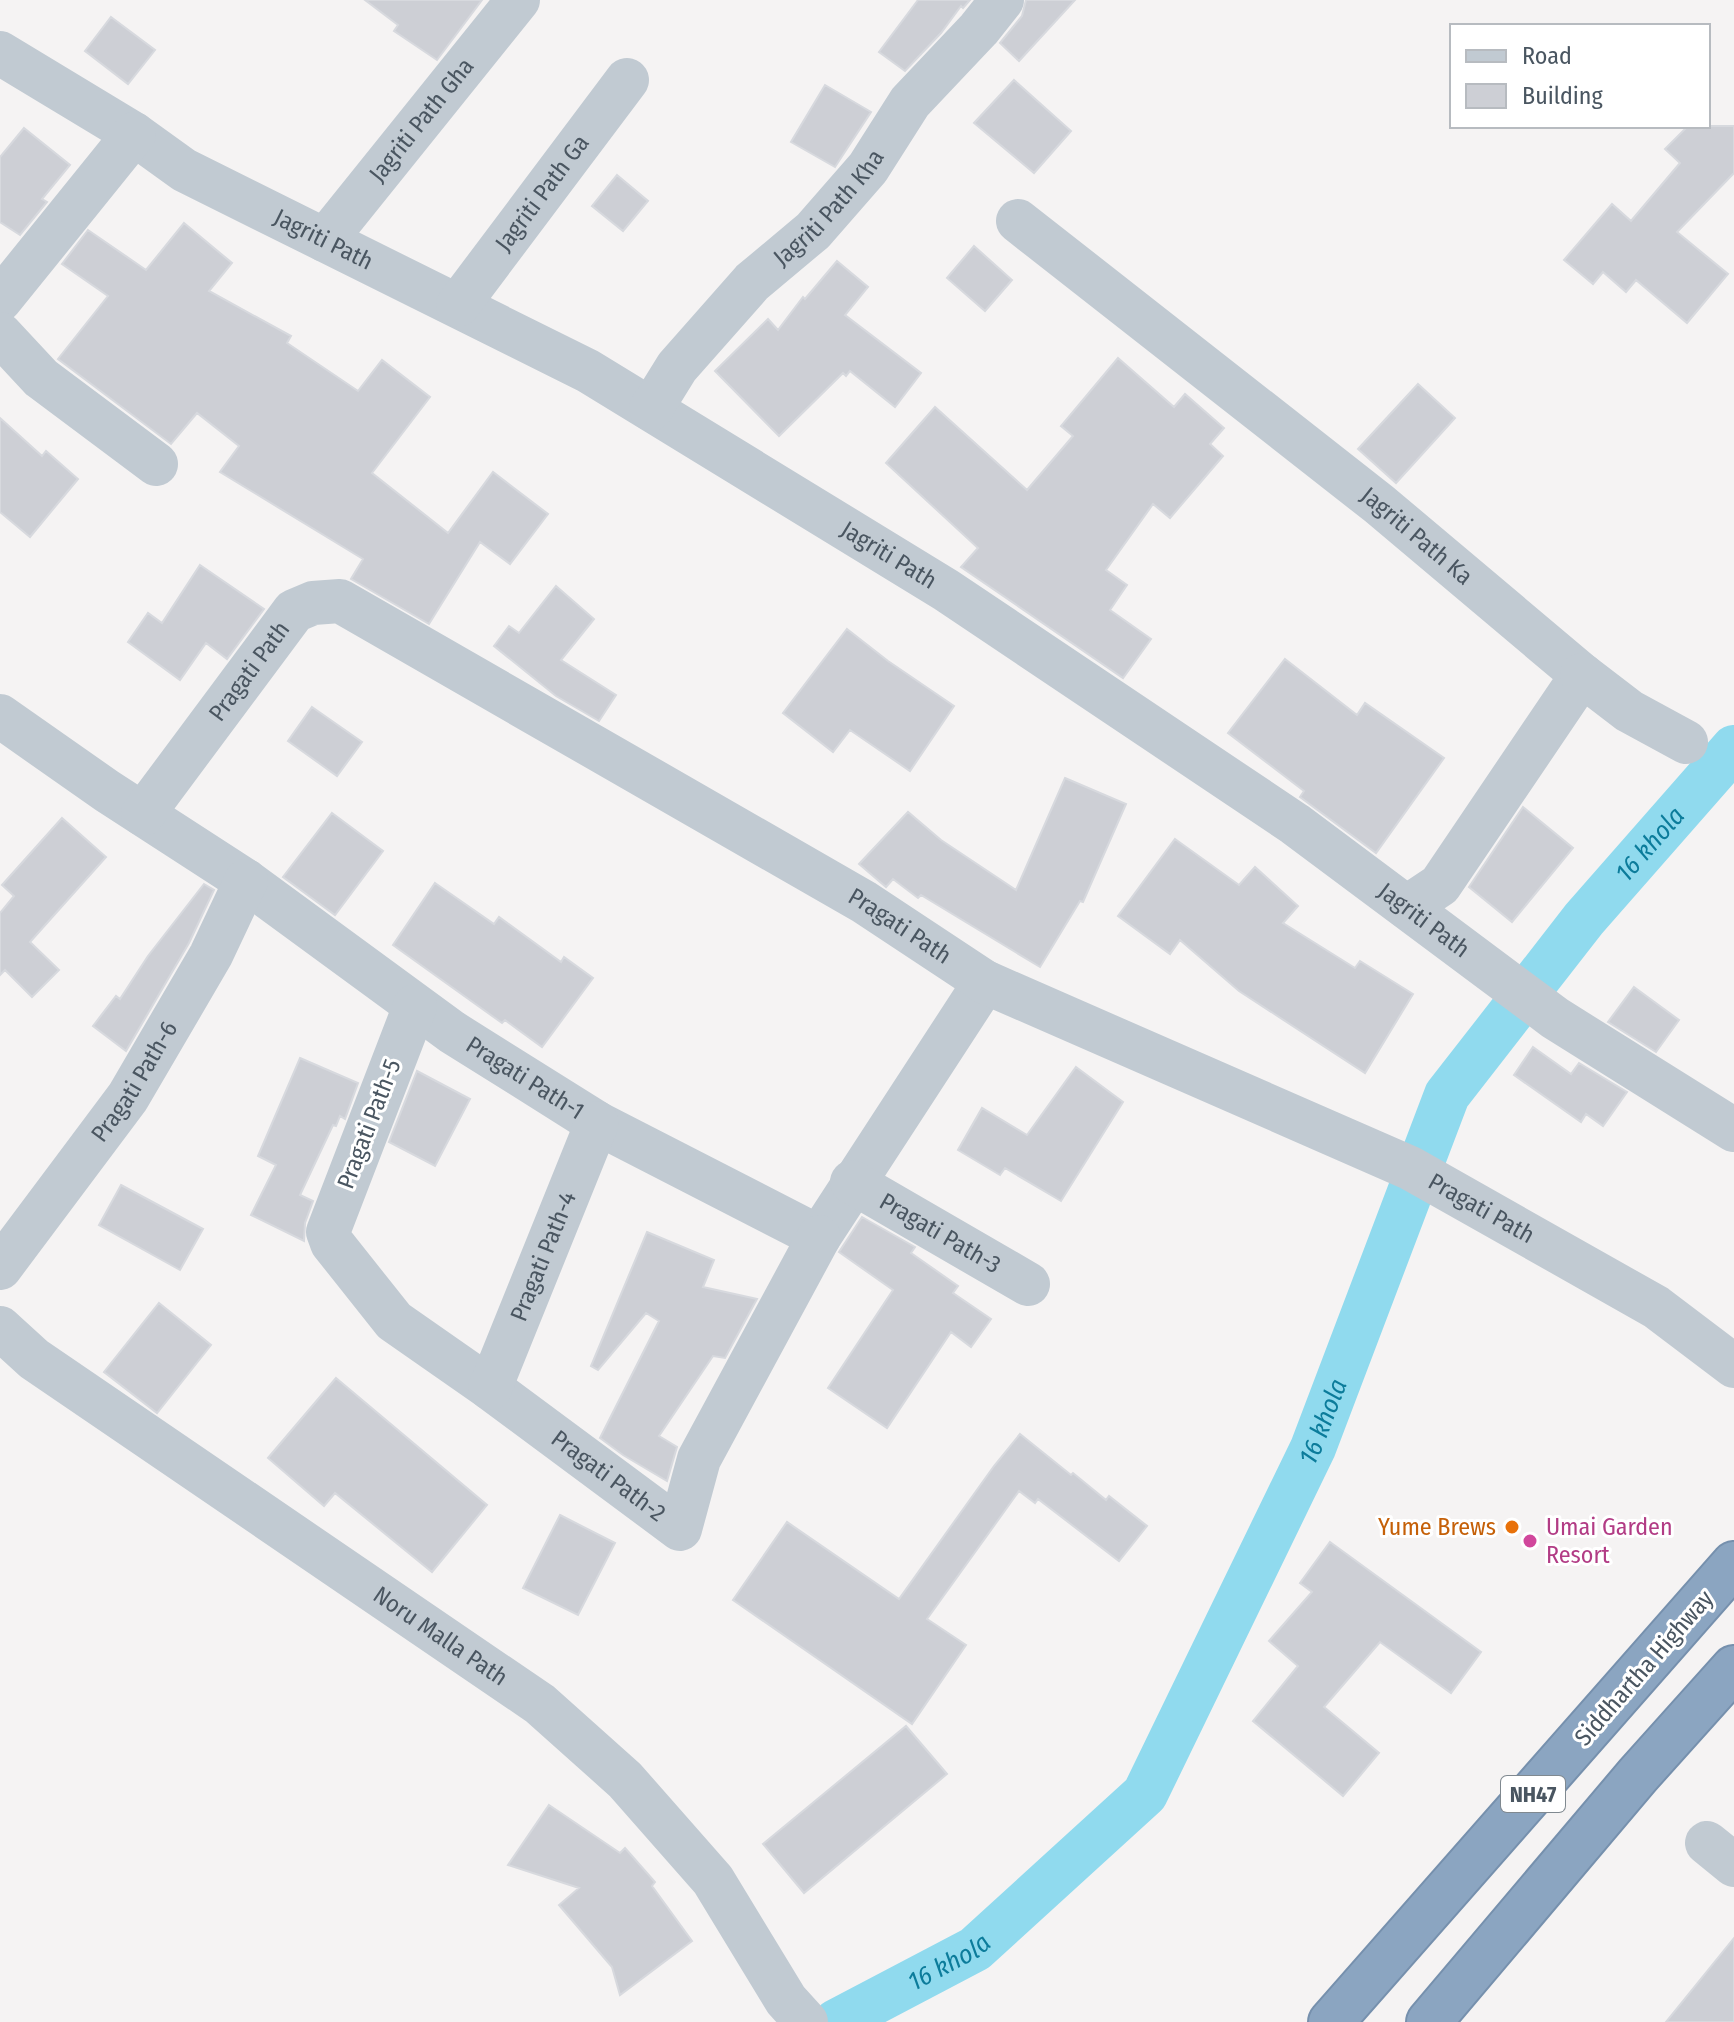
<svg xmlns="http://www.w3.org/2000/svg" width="1734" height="2022" viewBox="0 0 1734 2022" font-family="'Fira Sans Condensed',sans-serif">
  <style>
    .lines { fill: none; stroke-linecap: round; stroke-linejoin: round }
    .canal { stroke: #90daee; stroke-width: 46 }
    .building { fill: #cdcfd5; stroke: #d7d9de; stroke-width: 2 }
    .highway-casing { stroke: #7690ad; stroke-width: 48 }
    .street { stroke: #c1cad2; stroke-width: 44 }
    .highway { stroke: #8ba5c1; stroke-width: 44 }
    .food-dot { fill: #e8710a; stroke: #fff; stroke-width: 3 }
    .hotel-dot { fill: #d1479c; stroke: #fff; stroke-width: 3 }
    .labels { text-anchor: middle; stroke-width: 6; stroke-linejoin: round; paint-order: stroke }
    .shield { fill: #fff; stroke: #808990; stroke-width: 2 }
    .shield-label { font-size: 22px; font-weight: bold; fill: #4a5661 }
    .street-label { font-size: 24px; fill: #4a5661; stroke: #fff }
    .food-label { font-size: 24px; fill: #c56008; stroke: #fff; text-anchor: end }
    .hotel-label { font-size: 24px; fill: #b23c85; stroke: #fff; text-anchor: start }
    .water-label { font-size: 26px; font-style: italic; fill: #0c7c9b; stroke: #fff }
  </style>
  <rect width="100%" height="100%" fill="#f5f3f3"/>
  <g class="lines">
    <path class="canal" id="s1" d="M836,2022L975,1949L1145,1794L1313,1448L1447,1095L1584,919L1734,748"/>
  </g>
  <path class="building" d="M365,0H482L437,60L394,31L398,25Z
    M918,0H970L963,8L961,6L941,33L905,71L879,52Z
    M1026,0H1075L1019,61L1000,43L1022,16Z
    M111,17L155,50L128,84L85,51Z
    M1014,80L1071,131L1034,173L974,123Z
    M825,85L871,112L835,167L791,142Z
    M1688,126H1734V173L1677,232L1728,274L1687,323L1636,280L1626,292L1603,272L1593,284L1564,260L1612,204L1631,221L1680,163L1665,149Z
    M24,128L70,165L42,199L47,202L20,235L0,222V157Z
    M617,175L648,201L623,231L592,206Z
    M184,223L232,263L209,291L291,336L287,343L358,391L382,360L430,397L372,473L448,533L493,472L548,514L510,564L480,542L429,624L351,579L363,559L220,472L239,446L197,413L171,444L58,359L108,296L62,264L88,230L146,270Z
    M974,246L1012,280L985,311L947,278Z
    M837,261L868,287L845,315L921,373L895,407L850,371L846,376L843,373L779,436L715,371L768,319L778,330L803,297L805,299Z
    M1118,358L1174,407L1185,394L1224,428L1210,444L1223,456L1170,518L1153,504L1106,570L1127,585L1110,610L1151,639L1123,678L961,567L978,548L886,463L935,407L1027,490L1073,436L1061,426Z
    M1418,384L1455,418L1396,483L1358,449Z
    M0,418L42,456L46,451L78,479L30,537L0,512Z
    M200,565L264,609L227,659L206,643L180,680L128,642L148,613L162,623Z
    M556,586L594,619L561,660L616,695L599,721L556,696L494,646L509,626L519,633Z
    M847,629L888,661L954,706L910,771L850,730L833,752L783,713Z
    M1285,659L1357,715L1365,703L1444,758L1376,853L1300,797L1304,791L1228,733Z
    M312,707L362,742L337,776L288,741Z
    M1065,778L1126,804L1083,902L1080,901L1040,967L921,895L918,898L893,879L886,887L859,864L908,812L941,840L1016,890Z
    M1523,807L1573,848L1512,922L1469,887Z
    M332,813L383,851L335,915L283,877Z
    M62,818L106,857L30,942L59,970L32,997L5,970L0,975V913L14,896L2,885Z
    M1175,839L1239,885L1255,867L1298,906L1283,923L1355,968L1360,961L1413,994L1365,1073L1239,991L1180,940L1170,954L1118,916Z
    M435,883L494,924L499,917L561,962L564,957L593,978L542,1047L505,1020L502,1023L393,945Z
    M204,884L214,890L189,943L126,1051L93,1026L116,996L120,999L148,956Z
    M1634,987L1679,1020L1656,1052L1608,1022Z
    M1533,1047L1571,1074L1579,1063L1627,1092L1603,1126L1586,1114L1581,1122L1514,1075Z
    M300,1058L358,1083L345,1119L340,1116L336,1126L333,1125L300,1195L313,1201L305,1223L304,1241L251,1215L276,1165L258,1156Z
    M1076,1067L1123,1102L1061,1201L1005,1168L1000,1175L958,1150L982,1108L1027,1135Z
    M417,1071L470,1099L435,1166L389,1142Z
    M121,1185L203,1229L180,1270L99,1225Z
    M862,1217L915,1247L911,1253L958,1286L953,1293L991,1319L971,1347L951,1332L887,1428L828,1388L893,1290L839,1252Z
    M647,1232L714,1260L703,1287L757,1299L725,1358L713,1356L659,1436L677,1447L667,1481L623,1455L600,1438L659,1321L646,1313L598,1370L591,1366Z
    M159,1303L211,1345L157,1413L104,1372Z
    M336,1378L487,1505L432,1572L335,1493L324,1506L268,1458Z
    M1020,1434L1071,1475L1073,1473L1106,1500L1109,1496L1147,1526L1119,1561L1038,1499L1035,1503L1019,1491L927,1619L966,1645L912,1724L733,1600L787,1522L899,1599L994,1466Z
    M560,1515L615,1543L578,1615L523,1588Z
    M1330,1542L1481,1652L1451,1693L1380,1642L1324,1707L1379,1753L1343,1796L1253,1721L1298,1666L1269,1641L1312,1592L1300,1583Z
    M906,1726L947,1774L804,1893L763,1844Z
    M549,1805L620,1853L625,1848L655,1882L652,1886L692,1941L620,1995L612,1967L559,1905L579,1888L508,1865Z
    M1734,1938V2022H1666Z"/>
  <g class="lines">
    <g class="highway-casing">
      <path id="highway" d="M1331,2022L1734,1564
        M1429,2022L1638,1775L1734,1668"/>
    </g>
    <g class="street">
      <path id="s2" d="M0,53L134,134L184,170L588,371L946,590L1295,824L1555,1018L1734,1130"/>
      <path id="s3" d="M1018,221L1379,504L1582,675L1440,885L1407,907"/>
      <path id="s4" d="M325,240L518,0"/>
      <path d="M0,300L134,134"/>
      <path id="s5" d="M458,305L627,80"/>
      <path d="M0,334L41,378L156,464"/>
      <path id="s6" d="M651,409L677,367L752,282L813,231L868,168L910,102L979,29L1002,0"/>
      <path d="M1582,675L1629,711L1686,742"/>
      <path id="s7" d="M0,716L107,791L246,881L452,1032L597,1123L819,1237L985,982"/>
      <path id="s8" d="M143,814L294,611L313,603L340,601L864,902L985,982L1410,1168L1656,1307L1734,1366"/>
      <path id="s9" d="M415,1006L328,1232L332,1243L394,1321L490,1388L680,1529L699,1459L819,1237"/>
      <path id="s10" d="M852,1182L1028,1284"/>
      <path id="s11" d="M0,1268L128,1097L211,955L246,881"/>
      <path id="s12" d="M0,1328L34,1359L540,1704L625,1780L713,1880L786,2000L806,2022"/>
      <path id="s13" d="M490,1388L597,1123"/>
      <path d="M1707,1843L1734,1865"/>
    </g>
    <use href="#highway" class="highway"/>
  </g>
  <circle class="food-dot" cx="1512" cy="1527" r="8"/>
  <circle class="hotel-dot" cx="1530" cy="1541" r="8"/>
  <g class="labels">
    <rect class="shield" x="1501" y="1776" width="64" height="36" rx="6"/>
    <g class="shield-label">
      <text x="1533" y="1802">NH47</text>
    </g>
    <g class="street-label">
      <text dy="8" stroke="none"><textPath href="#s4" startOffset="154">Jagriti Path Gha</textPath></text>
      <text dy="8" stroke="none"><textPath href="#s5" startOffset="140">Jagriti Path Ga</textPath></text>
      <text dy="8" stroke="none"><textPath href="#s6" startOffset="270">Jagriti Path Kha</textPath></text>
      <text dy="8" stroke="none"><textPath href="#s2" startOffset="374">Jagriti Path</textPath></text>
      <text dy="8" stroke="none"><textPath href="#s3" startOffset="508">Jagriti Path Ka</textPath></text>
      <text dy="8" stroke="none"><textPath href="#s2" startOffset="1022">Jagriti Path</textPath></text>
      <text dy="8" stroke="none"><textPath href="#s8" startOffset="178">Pragati Path</textPath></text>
      <text dy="8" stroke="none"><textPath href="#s2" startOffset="1670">Jagriti Path</textPath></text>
      <text dy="8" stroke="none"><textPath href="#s8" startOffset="948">Pragati Path</textPath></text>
      <text dy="8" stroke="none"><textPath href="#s7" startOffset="638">Pragati Path-1</textPath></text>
      <text dy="8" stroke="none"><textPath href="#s11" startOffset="230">Pragati Path-6</textPath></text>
      <text transform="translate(369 1124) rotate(-69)" y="8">Pragati Path-5</text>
      <text dy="8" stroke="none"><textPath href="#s8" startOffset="1596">Pragati Path</textPath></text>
      <text dy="8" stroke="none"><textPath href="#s10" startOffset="102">Pragati Path-3</textPath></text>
      <text dy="8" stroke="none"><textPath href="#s13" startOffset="142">Pragati Path-4</textPath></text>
      <text dy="8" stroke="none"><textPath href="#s9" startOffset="618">Pragati Path-2</textPath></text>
      <text dy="8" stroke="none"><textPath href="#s12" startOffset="538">Noru Malla Path</textPath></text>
      <text transform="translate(1644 1668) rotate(-49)" y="8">Siddhartha Highway</text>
    </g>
    <g class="food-label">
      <text x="1496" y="1535">Yume Brews</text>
    </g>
    <g class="hotel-label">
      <text x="1546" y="1535">Umai Garden<tspan x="1546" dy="28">Resort</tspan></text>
    </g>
    <g class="water-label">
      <text dy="9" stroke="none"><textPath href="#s1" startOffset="1472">16 khola</textPath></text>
      <text dy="9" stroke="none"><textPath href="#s1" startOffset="800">16 khola</textPath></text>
      <text dy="9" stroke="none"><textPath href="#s1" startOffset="128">16 khola</textPath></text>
    </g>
  </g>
  <rect x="1450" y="24" width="260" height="104" fill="#ffffff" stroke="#b7bbc0" stroke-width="2"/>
  <rect x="1466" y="50" width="40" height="12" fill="#c1cad2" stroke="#b7bbc0" stroke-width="2"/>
  <text x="1522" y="64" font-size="24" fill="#4a5661">Road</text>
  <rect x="1466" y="84" width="40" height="24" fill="#cdcfd5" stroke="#b7bbc0" stroke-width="2"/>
  <text x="1522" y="104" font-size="24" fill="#4a5661">Building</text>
</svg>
